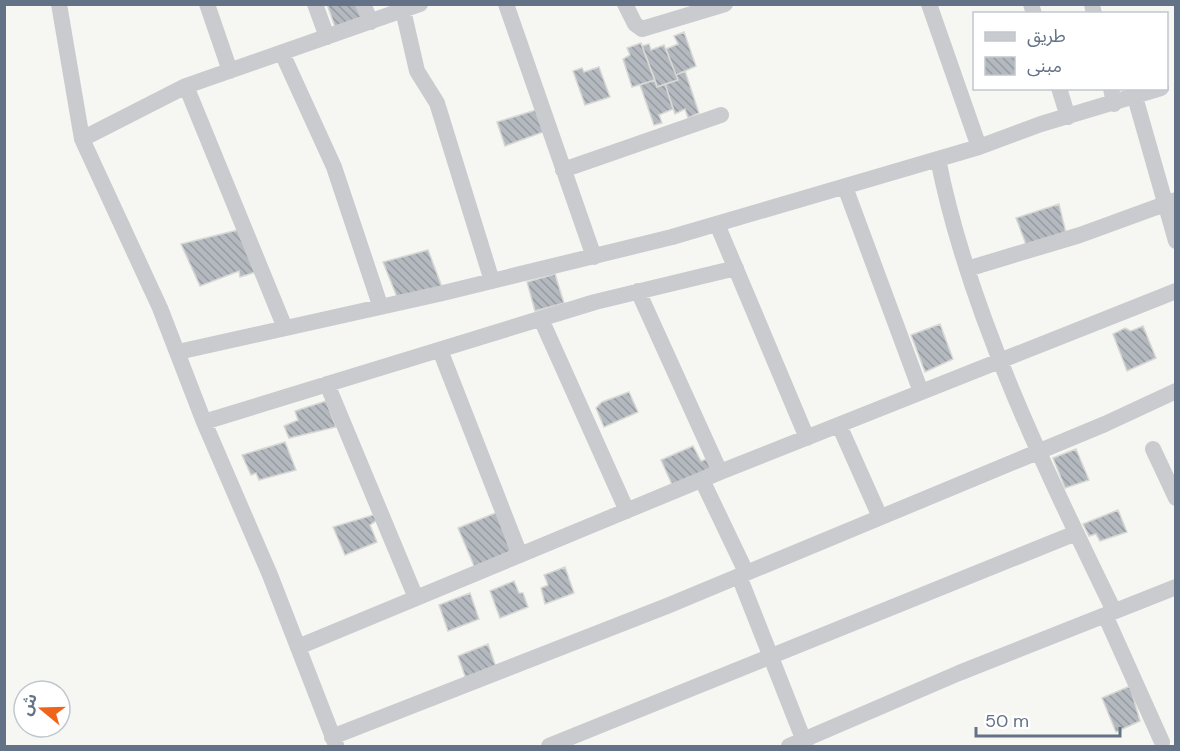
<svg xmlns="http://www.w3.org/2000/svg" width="1180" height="751" viewBox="0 0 1180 751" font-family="'DM Sans','Noto Sans Arabic',sans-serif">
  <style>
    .building { fill: url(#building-back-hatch); stroke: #d8d8d5; stroke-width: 1.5 }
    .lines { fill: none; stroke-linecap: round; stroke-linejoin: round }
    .minor { stroke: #c9cbcf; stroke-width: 16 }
  </style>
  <defs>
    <pattern id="building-back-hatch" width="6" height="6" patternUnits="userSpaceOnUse" patternTransform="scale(1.5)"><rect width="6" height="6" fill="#b3b9bf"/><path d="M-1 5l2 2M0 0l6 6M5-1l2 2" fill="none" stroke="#959ba1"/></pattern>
  </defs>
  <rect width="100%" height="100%" fill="#f6f7f3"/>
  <path class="building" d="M327,4H359L366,20L336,30Z
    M684,32L696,66L676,75L666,49L678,44L674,36Z
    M641,43L655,80L632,87L623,59L630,55L627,48Z
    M649,44L651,50L664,45L678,80L657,87L642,46Z
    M599,67L610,97L585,105L573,71L582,68L584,72Z
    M685,71L699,113L688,118L685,109L675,114L665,84L678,80L676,75Z
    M655,80L657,87L665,84L673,109L659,115L662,123L654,125L640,85Z
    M536,110L543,132L505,146L497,122Z
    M1059,204L1066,233L1027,247L1016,218Z
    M242,229L256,272L240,277L239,271L200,286L181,244Z
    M428,250L442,287L397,297L383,262Z
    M555,274L564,303L535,311L527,282Z
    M940,324L953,359L925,372L911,335Z
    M1143,326L1156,358L1127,371L1113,334L1125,328L1131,331Z
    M629,392L638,412L604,427L596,408L602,402Z
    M326,401L336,427L289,438L284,426L298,420L295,411Z
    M285,442L296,470L259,480L256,473L251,475L242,455Z
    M693,446L701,461L707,459L713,473L674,489L661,460Z
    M1076,449L1089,480L1065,488L1053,458Z
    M1118,510L1127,532L1100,541L1096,534L1089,536L1083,524Z
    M498,512L511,553L475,568L458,528Z
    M373,515L377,520L370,525L377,542L345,555L333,527Z
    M565,567L574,593L545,604L541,588L548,585L544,575Z
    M514,581L519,593H523L528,607L500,618L490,591Z
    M470,593L479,619L448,631L439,605Z
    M488,644L496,667L466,679L458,656Z
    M1130,686L1140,721L1116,732L1102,698Z"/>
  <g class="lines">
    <path class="minor" d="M59,4L82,139L160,308L204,422L270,575L336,745
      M207,4L230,71
      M315,4L327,37
      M363,4L371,22
      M506,4L594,257
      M625,4L635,24L642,29L725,4
      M929,4L979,147
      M1031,4L1034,14
      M1092,4L1094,14
      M403,10L417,71L437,103L492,281
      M282,53L334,167L380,305
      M186,86L285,328
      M1059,88L1068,117
      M1111,88L1114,104
      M1135,97L1176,241
      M82,139L186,86L420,4
      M938,159C968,311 1046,471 1114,611
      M563,170L721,115
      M845,187L921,392
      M717,224L807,438
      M967,269L1080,235L1176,200
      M638,291L720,472L1176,291
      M541,319L627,511
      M440,350L520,555
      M178,352L443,293L672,237L979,147L1041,124L1161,88
      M327,384L416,598
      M204,422L595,302L736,268
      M839,425L880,517
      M1153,449L1176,498
      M702,480L746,572
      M739,576L806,746
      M1105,615L1162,742
      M298,647L720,472
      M332,737L667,606L1105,424L1176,391
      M549,746L1076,533
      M789,746L959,673L1176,587"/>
  </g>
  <rect width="1180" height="751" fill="none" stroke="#637286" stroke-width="12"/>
  <rect x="973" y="12" width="195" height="78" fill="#ffffff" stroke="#c1c7cf" stroke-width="1.5"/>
  <rect x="985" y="32" width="30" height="9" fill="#c9cbcf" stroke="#c1c7cf" stroke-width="1.5"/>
  <text x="1027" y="42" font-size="18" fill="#637286">طريق</text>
  <rect x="985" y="57" width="30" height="18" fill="url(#building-back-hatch)" stroke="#c1c7cf" stroke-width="1.5"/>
  <text x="1027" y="72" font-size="18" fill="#637286">مبنى</text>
  <g transform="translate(42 709) rotate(289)"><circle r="28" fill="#ffffff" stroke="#c1c7cf" stroke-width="1.5"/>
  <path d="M0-4.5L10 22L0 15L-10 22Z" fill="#f06419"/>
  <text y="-9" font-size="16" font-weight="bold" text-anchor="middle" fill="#637286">ش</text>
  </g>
  <path d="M976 727v9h144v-9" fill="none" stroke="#637286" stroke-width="3"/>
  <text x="985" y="727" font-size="18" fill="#637286" stroke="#ffffff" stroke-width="4.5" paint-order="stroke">50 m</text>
</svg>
